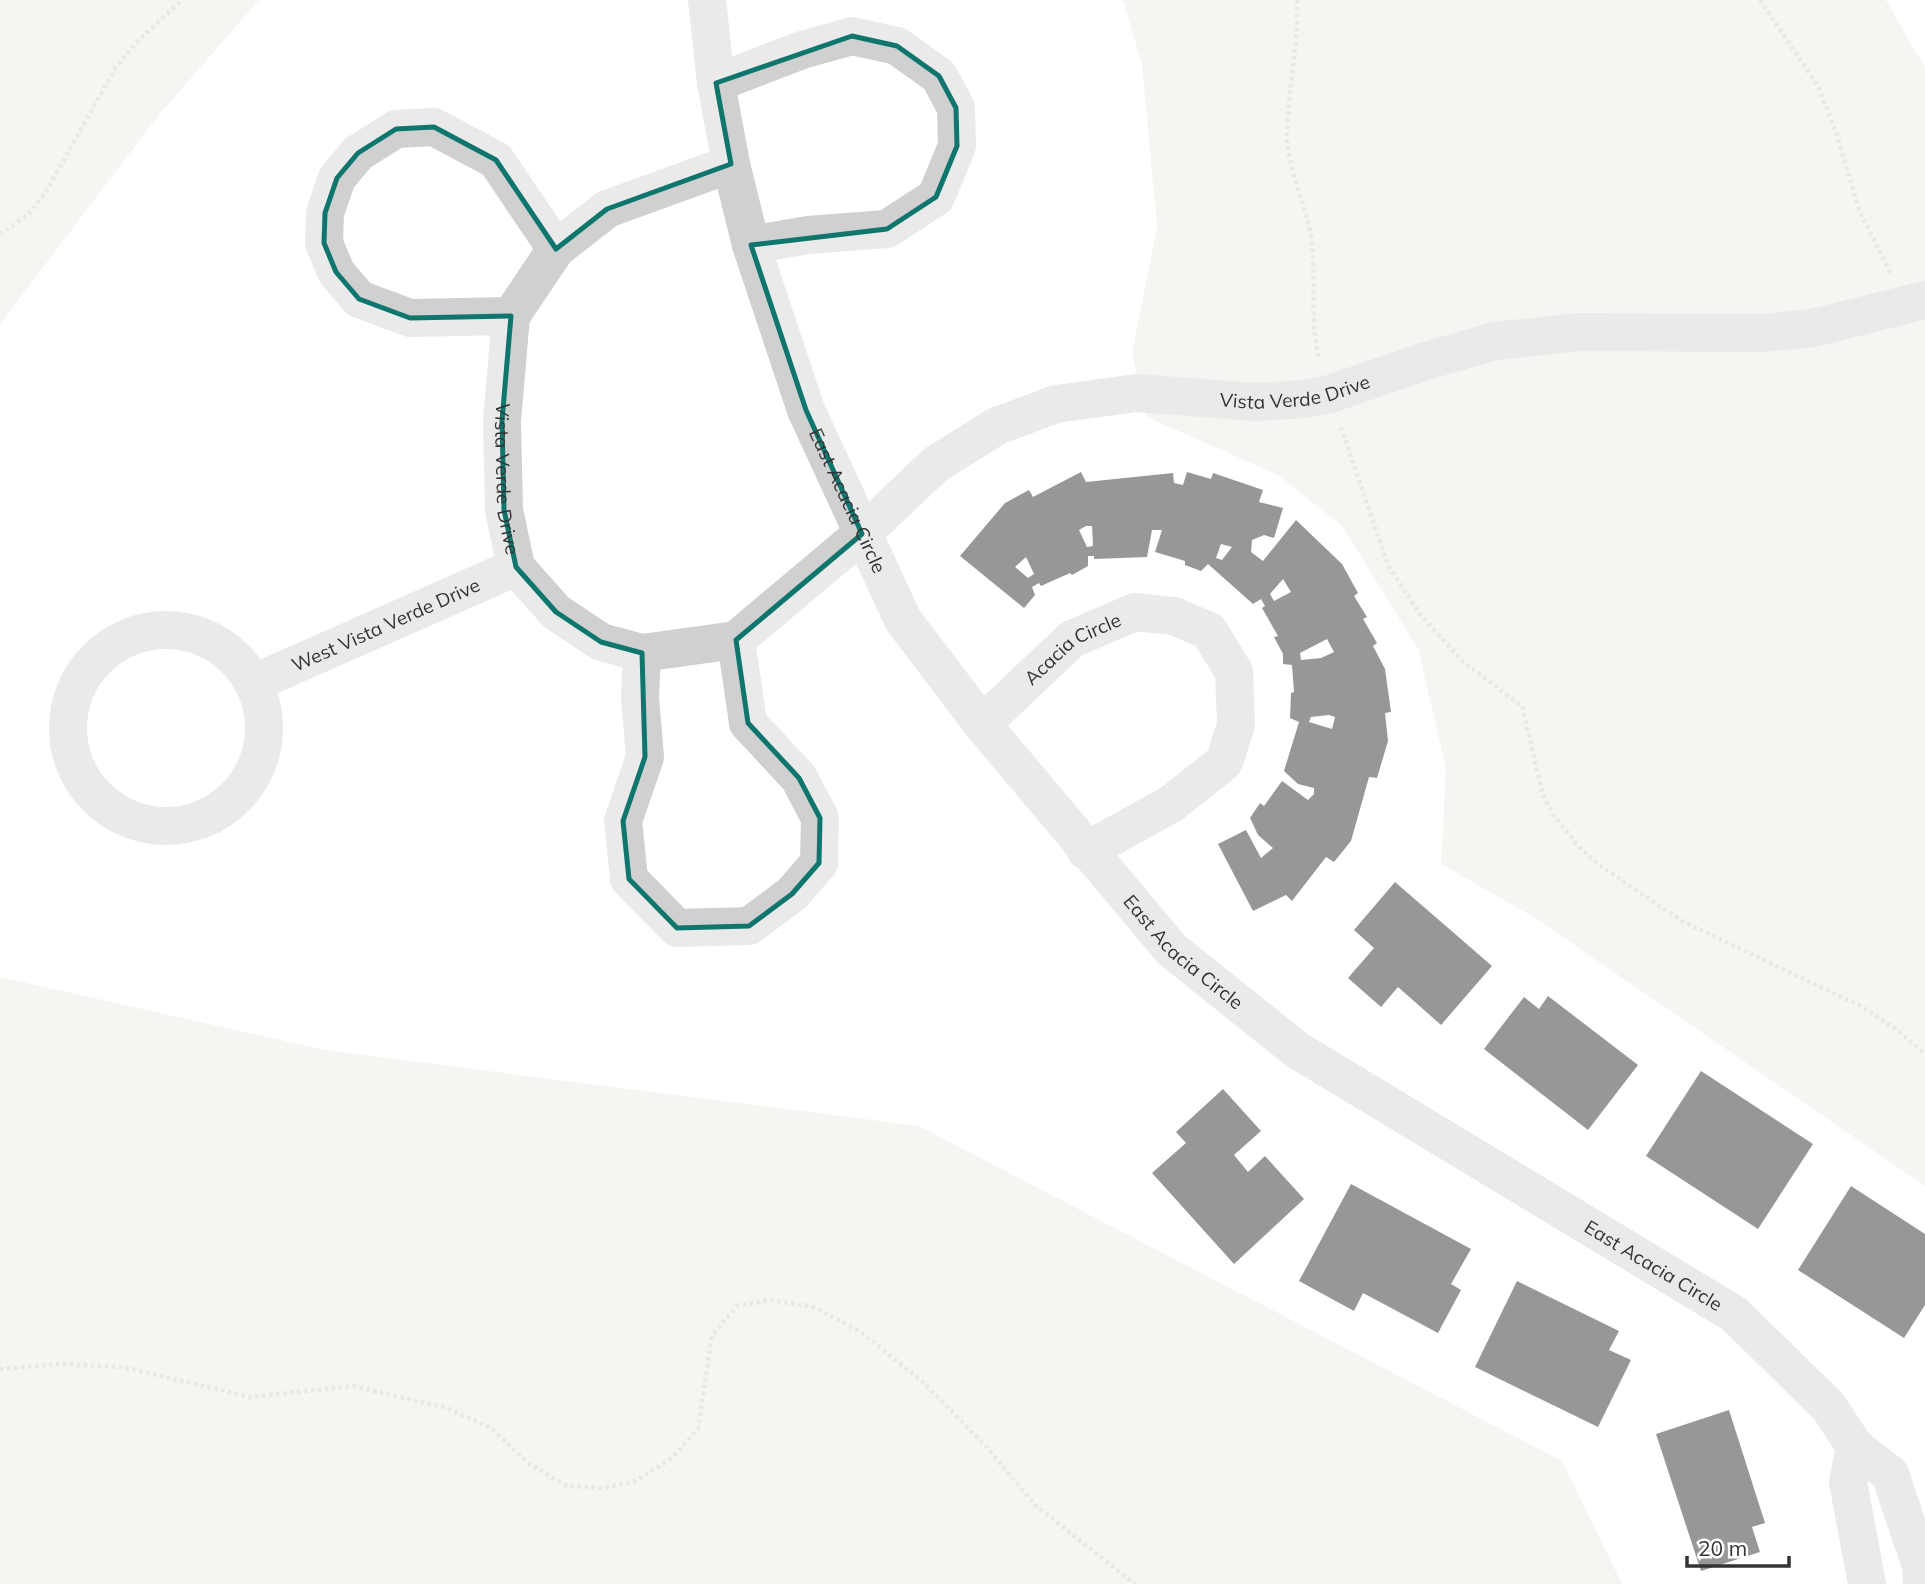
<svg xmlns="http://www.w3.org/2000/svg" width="1925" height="1584" viewBox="0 0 1925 1584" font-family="Mulish,sans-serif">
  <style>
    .green { fill: #e6ecdf }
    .building { fill: #1a1a1a; fill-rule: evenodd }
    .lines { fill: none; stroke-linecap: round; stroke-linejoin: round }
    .path { stroke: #cdcdcd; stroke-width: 4.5; stroke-dasharray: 3.5 3.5; stroke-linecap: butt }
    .minor { stroke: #d0d0d0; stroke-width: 38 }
    .marked { fill: none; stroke: #0f766e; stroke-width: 5; stroke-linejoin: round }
    .labels { text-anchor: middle; stroke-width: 7; stroke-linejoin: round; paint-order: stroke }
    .street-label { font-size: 19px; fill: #333; stroke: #fff }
  </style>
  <rect width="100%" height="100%" fill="#fff"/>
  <path class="green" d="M0,0H259L158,116L0,324Z
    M1123,0H1886L1925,68V1186L1535,918L1441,864L1446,768L1418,649L1343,527L1278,475L1147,417L1132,353L1157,226L1142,65Z
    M0,977L325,1050L919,1126L1562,1461L1622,1584H0Z"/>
  <path class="building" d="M1081,472L1086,482L1173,473L1174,483L1183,485L1187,472L1211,479L1213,473L1263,490L1259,502L1283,508L1274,538L1264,535L1252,540L1251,552L1263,561L1296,520L1342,564L1358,593L1354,596L1367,617L1363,619L1377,643L1373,646L1385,669L1391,712L1385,713L1388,741L1377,778L1369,777L1351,841L1334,862L1326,857L1292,901L1286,895L1253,911L1218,844L1246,830L1261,858L1273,848L1258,835L1250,818L1260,803L1264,806L1282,781L1308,800L1314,794V788L1298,784L1284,771L1299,722L1290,718L1291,693L1294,692L1292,665L1283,664V654L1274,637L1278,636L1262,608L1265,606L1261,599L1253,604L1208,564L1201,571L1185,565V561L1155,552L1162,530H1152L1147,557L1094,559V556H1088V566L1072,575L1070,573L1041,586L1039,583L1032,587L1035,595L1024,608L960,556L1005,503L1029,490L1033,497ZM1086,526H1092L1093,546L1087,547L1079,530ZM1221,544L1232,547L1222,560L1216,558ZM1026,557L1034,574L1028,578L1015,567ZM1283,579L1291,592L1274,601L1270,594ZM1327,639L1334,652L1321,658L1301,660L1300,653ZM1329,715L1335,717L1332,729L1309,722L1311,717Z
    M1395,882L1492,966L1441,1025L1398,987L1381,1007L1348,978L1374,948L1354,930Z
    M1548,996L1638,1065L1588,1130L1484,1049L1524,997L1539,1009Z
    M1701,1071L1813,1144L1758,1229L1646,1156Z
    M1223,1089L1261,1131L1234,1155L1248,1172L1265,1156L1304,1199L1234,1264L1152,1173L1186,1143L1176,1132Z
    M1351,1184L1471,1249L1451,1284L1461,1290L1438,1333L1363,1293L1354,1311L1299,1281Z
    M1851,1186L1925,1234V1305L1904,1338L1798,1270Z
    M1517,1281L1619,1331L1609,1350L1631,1360L1598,1427L1475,1367Z
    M1729,1410L1765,1523L1752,1527L1760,1552L1701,1571L1656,1434Z"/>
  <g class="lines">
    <path class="path" d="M1297,0C1299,45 1288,88 1287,133C1287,170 1305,201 1311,236C1317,277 1309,318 1319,359
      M1760,0L1818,86L1837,135L1859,210L1891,274
      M0,234L29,214L44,195L116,67L137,42L182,0
      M1341,427L1388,565L1420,614L1463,662L1522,706L1543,795L1552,813L1580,848L1599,865L1682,921L1859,1005L1897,1030L1925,1054
      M0,1369L59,1364L123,1367L250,1397L353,1386L447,1408L491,1428L528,1463L567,1486L602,1488L636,1481L672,1458L698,1429L712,1335L737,1306L770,1300L814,1307L861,1332L925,1384L984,1444L1035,1505L1135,1584"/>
    <g class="minor">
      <path id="s1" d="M707,0L716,83L731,164L751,245L806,410L903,620L982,724L1172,950L1297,1050L1734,1314L1829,1407L1855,1447L1890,1474L1921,1566L1922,1584"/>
      <path d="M716,83L802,50L852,36L897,46L939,76L956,108L957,146L936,197L887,229L808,235L751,245"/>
      <path id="s2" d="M731,164L607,209L556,249L511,316L502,421L504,510L516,567L556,612L601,642L642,653L736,640L862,534L936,464L997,426L1056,404L1137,393L1255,402L1305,399L1330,394L1426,361L1495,341L1580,332L1763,333L1813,328L1925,300"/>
      <path d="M511,316L410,318L359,299L336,272L324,243L325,213L337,178L358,153L396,129L434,127L496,160L556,249"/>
      <circle cx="166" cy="728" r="98"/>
      <path d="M642,653L640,698L645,757L623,821L629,879L677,928L749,926L792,894L819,863L820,818L799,778L748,723L736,640"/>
      <path id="s3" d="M254,683L516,567"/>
      <path id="s4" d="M982,724L1072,639L1135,612L1174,616L1209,631L1234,672L1236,725L1224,762L1171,804L1086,851"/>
      <path d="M1855,1447L1848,1482L1867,1584"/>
    </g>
  </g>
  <path d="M0 0H1925V1584H0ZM852,36L897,46L939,76L956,108L957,146L936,197L887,229L751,245L806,410L862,534L736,640L748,723L799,778L820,818L819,863L792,894L749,926L677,928L629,879L623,821L645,757L642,653L601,642L556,612L516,567L504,510L502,421L511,316L410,318L359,299L336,272L324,243L325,213L337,178L358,153L396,129L434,127L496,160L556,249L607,209L731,164L716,83Z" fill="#fff" fill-opacity=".55" fill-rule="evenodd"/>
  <path class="marked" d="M852,36L897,46L939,76L956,108L957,146L936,197L887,229L751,245L806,410L862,534L736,640L748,723L799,778L820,818L819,863L792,894L749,926L677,928L629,879L623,821L645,757L642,653L601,642L556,612L516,567L504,510L502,421L511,316L410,318L359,299L336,272L324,243L325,213L337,178L358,153L396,129L434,127L496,160L556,249L607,209L731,164L716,83Z"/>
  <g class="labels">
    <g class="street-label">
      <text dy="7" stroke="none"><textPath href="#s2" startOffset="1424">Vista Verde Drive</textPath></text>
      <text dy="7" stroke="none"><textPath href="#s2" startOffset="441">Vista Verde Drive</textPath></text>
      <text dy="7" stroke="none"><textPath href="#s1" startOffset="523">East Acacia Circle</textPath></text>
      <text dy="7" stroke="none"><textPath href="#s3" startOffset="144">West Vista Verde Drive</textPath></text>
      <text dy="7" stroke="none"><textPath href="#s4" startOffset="119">Acacia Circle</textPath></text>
      <text dy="7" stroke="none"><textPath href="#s1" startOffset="1090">East Acacia Circle</textPath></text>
      <text dy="7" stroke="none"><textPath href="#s1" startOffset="1657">East Acacia Circle</textPath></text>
    </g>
  </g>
  <path d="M1687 1556v10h102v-10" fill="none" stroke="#333333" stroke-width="3.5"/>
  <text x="1698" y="1556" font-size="21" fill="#333333" stroke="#ffffff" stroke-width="5" paint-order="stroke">20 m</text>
</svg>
